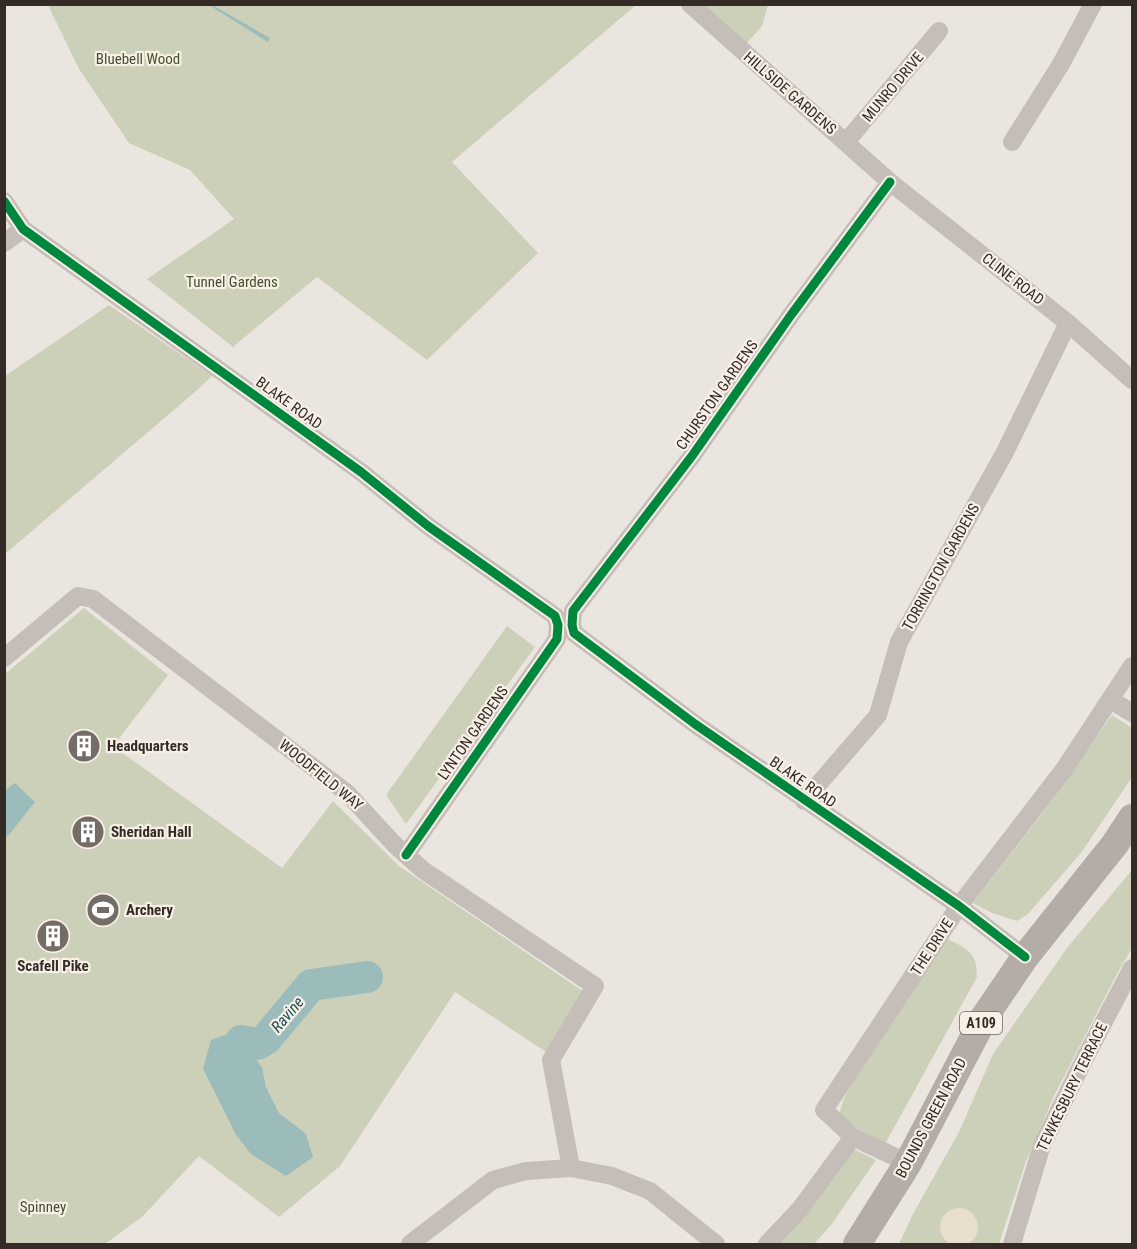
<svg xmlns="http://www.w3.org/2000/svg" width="1137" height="1249" viewBox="0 0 1137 1249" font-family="'Roboto Condensed',sans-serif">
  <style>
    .green { fill: #ccd0b9 }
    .plaza { fill: #e9ddce }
    .water { fill: #9cbcbb }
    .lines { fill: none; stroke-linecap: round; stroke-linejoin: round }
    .river { stroke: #9cbcbb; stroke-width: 32 }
    .street { stroke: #c4bdb8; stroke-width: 18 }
    .primary { stroke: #b3aca7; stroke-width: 28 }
    .cycleway-casing { stroke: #f8efe6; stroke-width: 13 }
    .cycleway { stroke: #00873e; stroke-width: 9 }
    .labels { text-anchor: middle; stroke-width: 4.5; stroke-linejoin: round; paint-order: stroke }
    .shield { fill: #f8efe6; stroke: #6f6660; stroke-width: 1.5 }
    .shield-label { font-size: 14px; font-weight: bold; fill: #342b27 }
    .park-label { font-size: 15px; fill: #44512c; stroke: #f8efe6 }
    .street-label { font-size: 15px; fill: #342b27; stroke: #f8efe6 }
    .poi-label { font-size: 15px; font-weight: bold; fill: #342b27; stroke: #f8efe6; text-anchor: start }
    .water-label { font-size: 16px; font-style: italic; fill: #1e5154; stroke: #f8efe6 }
  </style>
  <rect width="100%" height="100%" fill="#ebe5df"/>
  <path class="green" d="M48,5H636L452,162L538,253L427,360L317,277L233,347L147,279L234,219L190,170L129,143L79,69Z
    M702,5H768L762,26L746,44Z
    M109,305L212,376L195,392L5,554V376Z
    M84,608L168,675L113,746L282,868L333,801L399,866L584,992L546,1052L455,992L340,1166L279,1217L199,1156L143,1216L105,1244H5L4,675Z
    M507,626L535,647L406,824L386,795Z
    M1112,715L1132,728V777L1081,853L1027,915L1017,921L992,913L973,903L1043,812Z
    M1132,870V948L1117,974L1054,1096L1026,1161L999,1244H899L913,1214L959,1132L993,1054L1067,948Z
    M946,938C967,949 977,951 977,977L885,1144L860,1130L839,1114L844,1098L863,1064Z
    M853,1149L876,1160L831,1225L814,1244H777Z"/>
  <path class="plaza" d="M940 1227a19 19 0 1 1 38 0a19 19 0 1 1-38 0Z"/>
  <path class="water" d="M209,5H212L270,38L268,42Z
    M15,783L35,802L8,836L5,835V790Z
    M230,1033L241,1041L262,1067L266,1087L279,1113L306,1134L313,1157L286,1176L251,1154L236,1135L203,1069L211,1040Z"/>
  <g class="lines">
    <path class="river" d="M241,1041L258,1044L266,1039L311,985L367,977"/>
    <path class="street" d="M690,4L890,182L1068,323L1132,380
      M846,142L939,31
      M1012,142L1061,64L1093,4
      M890,182L791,315L692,456L573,611L572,625L574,633L695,724L959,906L1025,957
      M4,201L23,229L361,472L428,526L555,616L558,625L557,639L406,855
      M4,243L23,229
      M4,658L78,596L93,599L347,793L395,845L423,870L595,986L551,1060L571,1168
      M1111,700L1132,713
      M804,801L878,715L899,642L1005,452L1068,323
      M908,1163L853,1137L824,1110L959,906L1065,768L1132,666
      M410,1244L493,1180L526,1171L571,1168L612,1176L650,1191L716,1244
      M767,1244L800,1209L853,1137
      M1012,1244L1042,1145L1086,1056L1132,968"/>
    <path class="primary" d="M857,1244L908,1163L985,1016L1025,957L1115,844L1132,818"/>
    <g class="cycleway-casing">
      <path id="cycleway" d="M890,182L791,315L692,456L573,611L572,625L574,633L695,724L959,906L1025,957
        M4,201L23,229L361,472L428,526L555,616L558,625L557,639L406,855"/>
    </g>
    <use href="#cycleway" class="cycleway"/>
  </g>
  <defs>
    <g id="building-disc" transform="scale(1.725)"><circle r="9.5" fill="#746c67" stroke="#f8efe6"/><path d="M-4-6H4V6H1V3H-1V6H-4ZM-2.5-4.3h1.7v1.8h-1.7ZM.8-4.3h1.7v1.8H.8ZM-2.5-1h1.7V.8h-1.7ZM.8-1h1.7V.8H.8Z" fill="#fff"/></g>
    <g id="stadium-disc" transform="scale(1.725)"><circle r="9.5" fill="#746c67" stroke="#f8efe6"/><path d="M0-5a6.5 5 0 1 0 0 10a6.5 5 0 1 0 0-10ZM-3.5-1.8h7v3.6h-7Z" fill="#fff"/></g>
  </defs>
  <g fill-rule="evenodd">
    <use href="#building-disc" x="84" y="746"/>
    <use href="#building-disc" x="88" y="832"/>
    <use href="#stadium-disc" x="103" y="910"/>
    <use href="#building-disc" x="53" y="936"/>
  </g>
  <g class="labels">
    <rect class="shield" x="960" y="1012" width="42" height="22" rx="4.5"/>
    <g class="shield-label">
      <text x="981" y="1028">A109</text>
    </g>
    <g class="park-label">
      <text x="138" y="64">Bluebell Wood</text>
      <text x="232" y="287">Tunnel Gardens</text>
      <text x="43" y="1212">Spinney</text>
    </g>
    <g class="street-label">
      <text transform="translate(893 87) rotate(-50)" y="5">MUNRO DRIVE</text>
      <text transform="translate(790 93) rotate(41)" y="5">HILLSIDE GARDENS</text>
      <text transform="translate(1013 279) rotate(38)" y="5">CLINE ROAD</text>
      <text transform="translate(717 395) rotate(-55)" y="5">CHURSTON GARDENS</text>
      <text transform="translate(289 403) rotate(36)" y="5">BLAKE ROAD</text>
      <text transform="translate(941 567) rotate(-61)" y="5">TORRINGTON GARDENS</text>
      <text transform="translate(473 733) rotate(-55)" y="5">LYNTON GARDENS</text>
      <text transform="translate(321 775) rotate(39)" y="5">WOODFIELD WAY</text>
      <text transform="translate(803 782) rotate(35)" y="5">BLAKE ROAD</text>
      <text transform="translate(932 947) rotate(-57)" y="5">THE DRIVE</text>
      <text transform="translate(1072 1087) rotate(-64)" y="5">TEWKESBURY TERRACE</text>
      <text transform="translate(931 1118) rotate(-62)" y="5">BOUNDS GREEN ROAD</text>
    </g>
    <g class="poi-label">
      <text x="107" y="751">Headquarters</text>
      <text x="111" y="837">Sheridan Hall</text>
      <text x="126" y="915">Archery</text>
      <text x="53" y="971" text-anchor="middle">Scafell Pike</text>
    </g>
    <g class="water-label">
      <text transform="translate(287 1014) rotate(-50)" y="6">Ravine</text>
    </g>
  </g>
  <rect width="1137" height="1249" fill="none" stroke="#342b27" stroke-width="12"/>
</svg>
